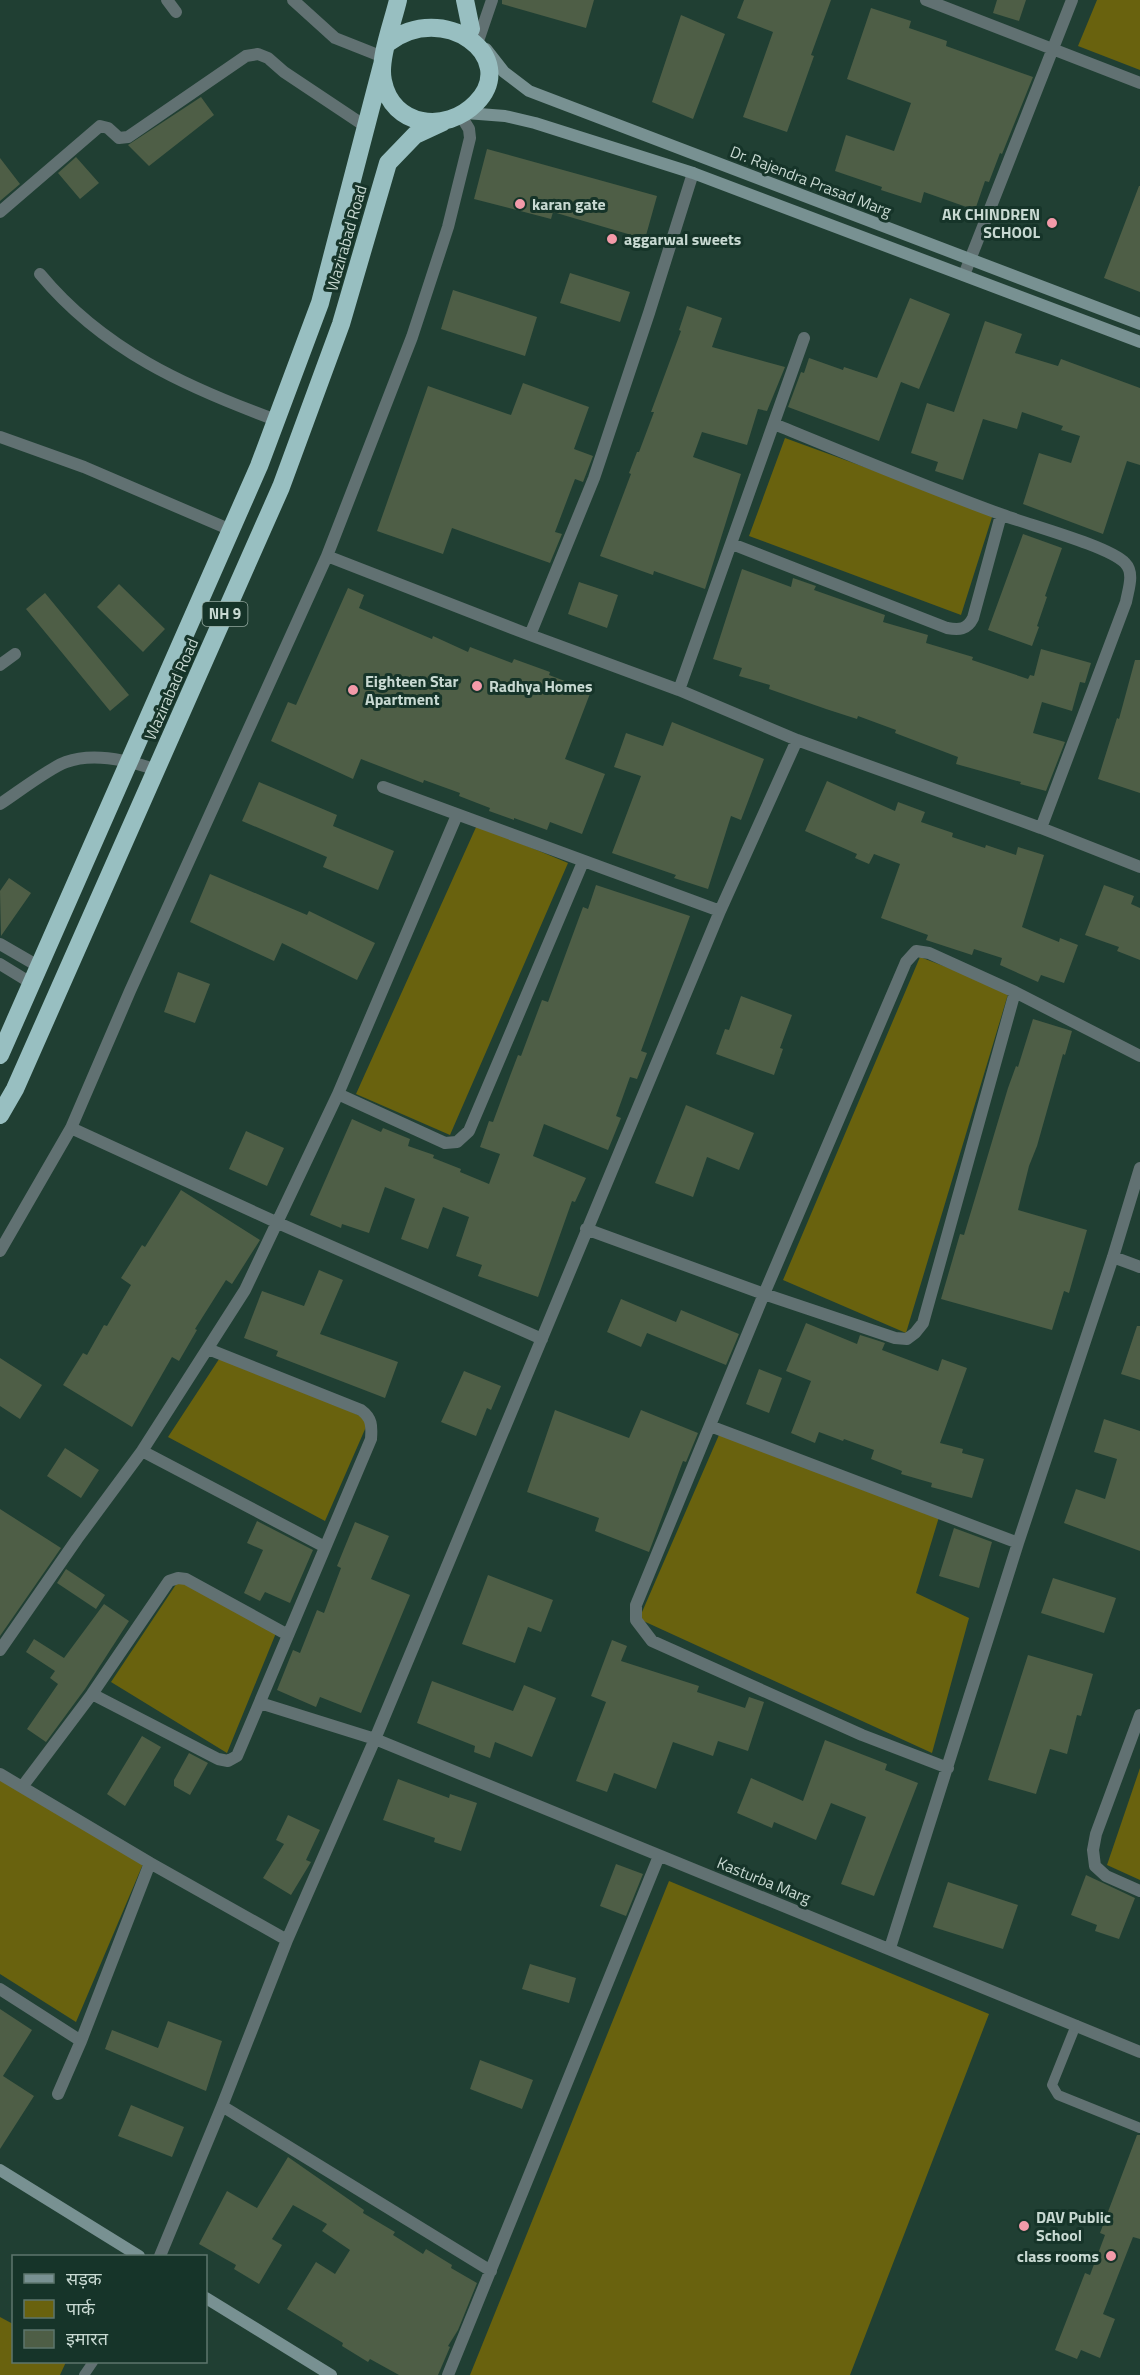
<svg xmlns="http://www.w3.org/2000/svg" width="1140" height="2375" viewBox="0 0 1140 2375" font-family="'Titillium Web','Noto Sans Devanagari',sans-serif">
  <style>
    .green { fill: #69620e }
    .building { fill: #4e5e46 }
    .lines { fill: none; stroke-linecap: round; stroke-linejoin: round }
    .lane { stroke: #617172; stroke-width: 10 }
    .street { stroke: #617172; stroke-width: 12 }
    .secondary { stroke: #789192; stroke-width: 12 }
    .highway { stroke: #98bfc1; stroke-width: 18 }
    .poi-dot { fill: #f39aa9; stroke: #163429; stroke-width: 2 }
    .labels { text-anchor: middle; stroke-width: 6; stroke-linejoin: round; paint-order: stroke }
    .shield { fill: #163429; stroke: #93a89f; stroke-width: 1.5 }
    .shield-label { font-size: 15px; font-weight: bold; fill: #c8d9d2 }
    .street-label { font-size: 16px; fill: #c8d9d2; stroke: #163429 }
    .poi-label { font-size: 16px; font-weight: bold; fill: #c8d9d2; stroke: #163429; text-anchor: start }
  </style>
  <rect width="100%" height="100%" fill="#203f33"/>
  <path class="green" d="M1097,0H1140V70L1078,46Z
    M785,438L993,514L961,615L749,536Z
    M477,825L568,863L450,1135L356,1094Z
    M920,957L1009,991L906,1333L783,1280Z
    M223,1353L369,1420L325,1521L168,1437Z
    M722,1428L939,1517L916,1593L969,1618L932,1753L639,1619Z
    M183,1574L276,1633L227,1753L111,1682Z
    M1140,1768V1880L1107,1865Z
    M0,1780L143,1864L76,2022L0,1974Z
    M669,1881L989,2014L850,2375H470Z
    M0,2317L13,2324L14,2362H66L60,2375H0Z"/>
  <path class="building" d="M502,0H594L586,28L502,4Z
    M744,0H831L811,55L814,56L787,132L743,117L773,32L737,18Z
    M997,0H1026L1019,21L993,13Z
    M871,8L911,21L909,28L947,41L946,46L1033,77L1002,154L1000,153L989,182L985,181L975,210L924,192L921,203L881,190L882,187L835,171L846,135L894,151L911,103L847,79Z
    M681,15L725,34L693,119L652,102Z
    M201,97L214,115L149,166L128,145Z
    M487,149L657,196L645,239L553,212L551,219L474,199Z
    M76,157L99,183L80,199L58,173Z
    M0,158L20,184L0,201Z
    M1139,186H1140V292L1104,278Z
    M570,273L630,292L620,322L560,303Z
    M453,290L537,317L525,356L441,329Z
    M910,298L950,314L919,389L901,382L879,441L788,407L801,372L804,373L809,358L843,370L844,367L877,378Z
    M687,306L722,318L712,347L785,367L767,411L758,409L747,445L702,432L693,457L741,474L705,589L654,571L653,575L600,556L631,474L629,473L637,452H639L654,412H651L681,331L679,330Z
    M985,321L1022,334L1015,353L1058,366L1061,359L1140,388V465L1127,461L1103,534L1023,504L1039,453L1071,463L1080,436L1061,430L1063,426L1022,412L1017,429L983,419L963,480L935,471L938,462L911,453L927,403L954,412Z
    M523,383L589,407L574,449L593,456L583,482L575,479L555,532L562,534L550,563L452,528L443,554L377,531L428,386L511,415Z
    M1023,534L1062,548L1045,596L1047,597L1037,626L1039,627L1032,646L988,630Z
    M742,569L791,587L793,578L816,586L814,590L885,615L883,622L928,635L926,643L973,657L972,660L1028,679L1030,675L1034,676L1041,649L1091,663L1085,683L1080,682L1072,711L1042,702L1033,733L1065,742L1046,791L1020,784L1021,782L956,764L958,757L895,733L896,730L858,716L857,719L826,709L769,689L770,685L739,676L742,668L713,659Z
    M579,582L618,595L607,628L568,614Z
    M119,584L165,629L143,652L97,607Z
    M348,588L364,595L359,608L432,639L433,636L468,652L470,647L512,663L514,659L550,672L549,675L591,691L565,759L605,774L582,834L550,822L547,830L514,818V820L489,811L490,808L459,796L460,793L424,780L423,783L361,759L353,779L271,741L288,702L296,705Z
    M45,593L129,695L110,711L26,609Z
    M1135,660H1140V793L1098,779L1117,718L1119,719Z
    M672,722L764,759L741,820L731,816L708,889L674,878L676,875L612,853L641,776L614,767L626,733L663,746Z
    M827,781L895,811L898,802L925,812L921,822L953,833L952,837L985,848L986,845L1016,855L1018,847L1044,855L1022,927L1059,942L1060,938L1078,945L1064,983L1041,975L1038,982L1000,965L1002,958L974,949L972,955L926,940L928,935L881,918L900,864L874,854L869,864L855,858L857,854L805,831Z
    M259,782L337,815L333,826L394,851L378,890L323,867L327,857L242,821Z
    M210,874L307,915L309,911L375,943L357,980L282,943L274,961L190,922Z
    M9,878L31,893L1,936L0,891Z
    M596,885L690,916L641,1051L647,1053L637,1079L630,1077L616,1116L621,1118L608,1150L544,1124L533,1156L586,1178L575,1202L572,1201L538,1297L478,1276L482,1265L456,1256L469,1217L443,1207L428,1249L401,1239L415,1199L385,1187L369,1233L342,1224L341,1228L310,1215L352,1119L381,1132L383,1128L410,1139L408,1146L434,1155L433,1158L461,1169L460,1172L489,1184L500,1154L480,1147L489,1121L493,1122L510,1076L518,1055L521,1056L542,1000L548,1002L583,907L588,909Z
    M1104,885L1134,896L1131,904L1140,908V960L1117,951L1119,947L1085,935Z
    M178,972L210,984L195,1023L164,1012Z
    M741,996L792,1015L780,1048L783,1049L774,1075L716,1054L725,1029L729,1030Z
    M1033,1019L1072,1031L1065,1055L1063,1054L1037,1146L1029,1166L1018,1210L1087,1230L1069,1293L1064,1291L1052,1330L941,1299L960,1234L964,1235L1008,1088L1016,1066L1018,1067Z
    M686,1105L754,1133L739,1170L707,1157L693,1197L655,1183Z
    M246,1131L284,1148L267,1186L229,1169Z
    M181,1190L260,1240L232,1284L226,1280L195,1329L197,1330L179,1361L172,1357L132,1427L63,1385L83,1353L87,1355L104,1325L107,1326L131,1285L121,1278L142,1245L145,1247Z
    M319,1270L343,1280L320,1334L398,1362L385,1398L276,1356L278,1351L244,1338L262,1291L304,1306Z
    M621,1299L676,1322L681,1310L739,1334L726,1365L647,1333L641,1347L607,1332Z
    M806,1323L857,1344L860,1335L876,1340L885,1343L882,1350L938,1371L942,1359L967,1368L940,1443L963,1449L962,1453L984,1459L972,1498L931,1487L932,1483L901,1474L902,1471L871,1459L874,1450L844,1439L843,1441L819,1432L815,1443L791,1433L811,1381L786,1371Z
    M1137,1326H1140V1380L1121,1374Z
    M0,1358L42,1385L20,1419L0,1406Z
    M759,1369L782,1378L769,1413L746,1404Z
    M464,1371L501,1386L491,1410L487,1408L476,1436L441,1422Z
    M555,1410L629,1438L641,1410L698,1433L686,1462L683,1461L649,1552L595,1531L599,1518L527,1492Z
    M1104,1419L1140,1431V1551L1064,1523L1076,1489L1105,1499L1117,1459L1094,1452Z
    M65,1448L99,1470L81,1498L47,1476Z
    M0,1509L61,1548L0,1636Z
    M257,1521L313,1550L290,1603L265,1592L260,1601L244,1593L263,1550L247,1543Z
    M355,1522L389,1536L371,1579L410,1595L361,1713L320,1697L316,1707L277,1690L293,1650L300,1653L317,1610L324,1613L341,1568L337,1566Z
    M954,1528L992,1542L979,1588L939,1576Z
    M66,1569L105,1595L96,1609L57,1583Z
    M488,1575L553,1600L541,1632L528,1627L515,1663L462,1644Z
    M1053,1578L1116,1598L1104,1633L1041,1613Z
    M104,1604L129,1621L85,1689L46,1742L27,1729L58,1684L50,1678L55,1671L26,1652L34,1639L64,1658Z
    M612,1640L627,1646L621,1661L699,1686L697,1692L745,1708L749,1697L764,1702L748,1751L718,1741L713,1756L673,1742L656,1789L614,1773L607,1792L576,1781L606,1702L591,1696Z
    M1028,1655L1093,1674L1081,1716L1077,1715L1067,1754L1050,1749L1036,1794L988,1780Z
    M432,1681L513,1711L524,1685L556,1698L532,1757L495,1742L490,1758L474,1752L475,1746L417,1723Z
    M142,1736L161,1747L125,1806L107,1794Z
    M825,1740L887,1764L885,1770L918,1783L874,1896L841,1884L866,1817L831,1803L816,1840L774,1822L772,1828L737,1813L751,1778L803,1801Z
    M189,1753L208,1763L190,1795L174,1786V1780Z
    M398,1779L449,1798L450,1794L477,1803L461,1851L434,1842L435,1838L383,1820Z
    M288,1815L320,1830L306,1860L311,1862L291,1895L263,1878L284,1844L276,1840Z
    M616,1864L643,1874L626,1916L600,1906Z
    M1086,1875L1135,1898L1119,1939L1095,1931L1097,1925L1071,1915Z
    M948,1882L1018,1905L1003,1949L933,1927Z
    M530,1964L576,1978L569,2003L522,1989Z
    M0,2009L32,2030L3,2076L34,2096L0,2149Z
    M168,2021L222,2041L206,2091L105,2049L112,2030L158,2048Z
    M480,2060L533,2080L522,2109L470,2089Z
    M131,2105L184,2127L172,2157L118,2136Z
    M1137,2135H1140V2239L1133,2237L1103,2314L1115,2319L1100,2358L1081,2350L1077,2359L1055,2350L1085,2273L1090,2275L1105,2235L1100,2233Z
    M288,2157L364,2210L363,2213L395,2232L393,2235L423,2254L426,2249L452,2265L451,2268L477,2283L458,2330L448,2346L450,2347L438,2375H399L370,2359L368,2362L342,2346L343,2343L287,2309L316,2262L335,2274L350,2250L322,2231L327,2224L293,2205L272,2239L282,2245L259,2284L234,2269L236,2265L199,2244L227,2191L257,2208Z"/>
  <g class="lines">
    <path class="lane" d="M1076,2025L1052,2085L1058,2095L1140,2128
      M84,2375L93,2362"/>
    <path class="street" d="M167,0L176,12
      M293,0L335,38L383,57
      M926,0L1140,83
      M479,38L492,0
      M0,212L100,126L108,128L119,138L128,137L246,56L258,54L268,58L284,72L365,126
      M40,274C103,350 186,387 276,420
      M964,275L1072,0
      M774,424C850,455 926,487 1003,515C1029,525 1109,546 1125,563C1135,573 1128,590 1126,602L1041,828
      M0,437L84,467L231,530
      M732,544L947,628C959,630 967,630 973,618L1001,515
      M327,556L530,635L679,690L797,740L1041,828L1140,867
      M530,635L594,478L649,313L693,173
      M0,665L15,654
      M679,690L804,338
      M383,787L720,911
      M0,804C17,793 49,768 66,762C93,752 131,761 157,770
      M0,944L38,966
      M0,964L31,983
      M338,1094L445,1143L457,1142L469,1131L583,862
      M71,1128L278,1223L542,1339
      M586,1229L764,1294L895,1338L907,1339L915,1333L923,1323L1015,992
      M0,1251L71,1128L130,991L327,556L412,337L448,227L470,138L469,129L461,116
      M1113,1257L1140,1267
      M710,1426L1018,1543
      M142,1451L325,1547
      M0,1650L77,1539L142,1451L245,1290L338,1094L457,815
      M92,1694L218,1759L228,1761L237,1756L371,1439C372,1426 372,1418 361,1410L208,1349
      M260,1703L375,1739L1140,2052
      M1140,1715L1096,1834L1093,1850L1095,1866L1106,1876L1140,1891
      M948,1768L862,1735L652,1641L636,1620V1605L764,1294L906,962L916,951L929,953L1015,992L1140,1056
      M0,1774L150,1863L287,1940
      M22,1787L92,1694L169,1581L178,1578L186,1579L288,1635
      M890,1948L1018,1543L1113,1257L1140,1168
      M0,1989L81,2041
      M58,2094L81,2041L150,1863
      M222,2106L491,2271
      M160,2256L222,2106L287,1940L375,1739L720,911L797,740
      M448,2375L659,1856"/>
    <path class="secondary" d="M486,49L504,72L529,91L1140,324
      M466,113L505,116L535,123L693,173L1140,342
      M0,2170L139,2256
      M206,2298L331,2375"/>
    <path class="highway" d="M465,0L471,29
      M388,43C443,0 521,57 476,103C446,134 392,127 383,81C378,60 393,22 398,0
      M0,1055L259,466L320,303L382,65
      M0,1115L15,1089L281,487L341,324L388,163L415,135L443,122"/>
  </g>
  <g class="poi-dot">
    <circle cx="520" cy="204" r="6"/>
    <circle cx="1052" cy="223" r="6"/>
    <circle cx="612" cy="239" r="6"/>
    <circle cx="477" cy="686" r="6"/>
    <circle cx="353" cy="690" r="6"/>
    <circle cx="1024" cy="2226" r="6"/>
    <circle cx="1111" cy="2256" r="6"/>
  </g>
  <g class="labels">
    <rect class="shield" x="202.5" y="602" width="45" height="24" rx="4.5"/>
    <g class="shield-label">
      <text x="225" y="619">NH 9</text>
    </g>
    <g class="street-label">
      <text transform="translate(811 181) rotate(21)" y="6">Dr. Rajendra Prasad Marg</text>
      <text transform="translate(346 238) rotate(-74)" y="6">Wazirabad Road</text>
      <text transform="translate(171 689) rotate(-66)" y="6">Wazirabad Road</text>
      <text transform="translate(764 1880) rotate(22)" y="6">Kasturba Marg</text>
    </g>
    <g class="poi-label">
      <text x="532" y="210">karan gate</text>
      <text x="1040" y="220" text-anchor="end">AK CHINDREN<tspan x="1040" dy="18">SCHOOL</tspan></text>
      <text x="624" y="245">aggarwal sweets</text>
      <text x="365" y="687">Eighteen Star<tspan x="365" dy="18">Apartment</tspan></text>
      <text x="489" y="692">Radhya Homes</text>
      <text x="1036" y="2223">DAV Public<tspan x="1036" dy="18">School</tspan></text>
      <text x="1099" y="2262" text-anchor="end">class rooms</text>
    </g>
  </g>
  <rect x="12" y="2255" width="195" height="108" fill="#163429" stroke="#5d766d" stroke-width="1.5"/>
  <rect x="24" y="2274" width="30" height="9" fill="#789192" stroke="#5d766d" stroke-width="1.5"/>
  <text x="66" y="2285" font-size="18" fill="#c8d9d2">सड़क</text>
  <rect x="24" y="2300" width="30" height="18" fill="#69620e" stroke="#5d766d" stroke-width="1.5"/>
  <text x="66" y="2315" font-size="18" fill="#c8d9d2">पार्क</text>
  <rect x="24" y="2330" width="30" height="18" fill="#4e5e46" stroke="#5d766d" stroke-width="1.5"/>
  <text x="66" y="2345" font-size="18" fill="#c8d9d2">इमारत</text>
</svg>
